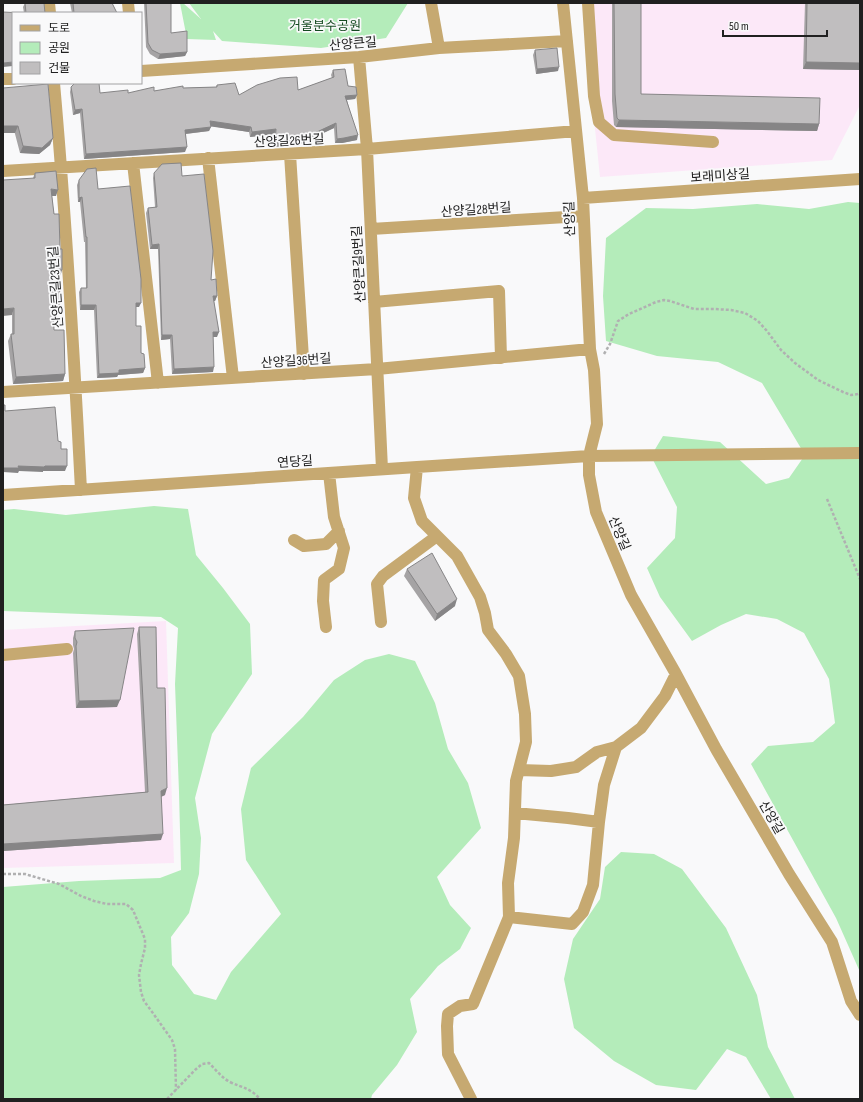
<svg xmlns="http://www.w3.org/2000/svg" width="863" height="1102" viewBox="0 0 863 1102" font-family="'Sofia Sans Condensed','Noto Sans KR',sans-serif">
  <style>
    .education { fill: #fce8f8 }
    .green { fill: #b4ecba }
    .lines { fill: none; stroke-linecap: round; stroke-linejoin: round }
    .path { stroke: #b0b0b1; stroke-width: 2.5; stroke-dasharray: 3 2; stroke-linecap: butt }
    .minor { stroke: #c6a971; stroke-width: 12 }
    .wall { fill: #a5a3a4 }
    .shaded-wall { fill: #868586 }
    .building { fill: #c0bebf; stroke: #868586 }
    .labels { text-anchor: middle; stroke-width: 3.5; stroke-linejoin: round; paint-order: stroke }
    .park-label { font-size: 13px; fill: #154b21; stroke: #f9f9fa }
    .street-label { font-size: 13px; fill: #202020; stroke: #f9f9fa }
  </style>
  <rect width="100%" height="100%" fill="#f9f9fa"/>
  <path class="education" d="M582,3H860V105L832,160L600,177Z
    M166,621L174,863L3,868V630Z"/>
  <path class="green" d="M180,3H183L201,19L189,3H408L386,38L321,48L222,41L213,31L216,40L187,39Z
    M848,202L860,203V972L836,918L751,764L768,746L813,742L835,723L829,679L804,633L777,619L746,614L721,625L692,641L660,597L647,568L675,538L677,507L651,456L663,436L720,442L766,484L789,478L805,455L762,383L718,362L657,356L606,341L603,296L606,238L646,208L693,209L757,204L809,209Z
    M154,506L188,509L196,555L223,588L250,624L252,674L212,734L195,798L201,838L199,874L189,913L171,937L172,965L194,994L216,1000L231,972L281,914L246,860L241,809L251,768L303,717L334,680L365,660L389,654L415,661L435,703L448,749L468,783L481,828L437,877L450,905L471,928L460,949L438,966L410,999L417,1032L397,1065L372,1095L371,1099H3V887L79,881L160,878L181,870L179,792L175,684L178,628L161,617L3,611V510L14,509L66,515Z
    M621,852L654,854L682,869L726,928L757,995L768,1047L795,1099H771L746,1057L727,1049L696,1090L656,1085L614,1061L574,1028L564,979L573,939L600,899L605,867Z"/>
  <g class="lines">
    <path class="path" d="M604,354L610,344L618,321L629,314L656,302L664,300L670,301L694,309H714L731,310L745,313L758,321L767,331L781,350L795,363L818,380L843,392L851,395L858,394L860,393
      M827,499L860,579
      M3,874H25L59,884L81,896L94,901L107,904H126L133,910L145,939V948L141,964L139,975L141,992L144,1001L150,1009L172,1040L175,1049L176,1090
      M167,1099L195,1070L202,1064L209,1063C216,1070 222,1078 230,1082C243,1088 250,1088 260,1099"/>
    <path class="minor" d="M49,3L50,13
      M128,3L129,13
      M431,3L439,48
      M563,3L583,198L590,349L594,370L597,424L589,456V475L596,512L631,595L676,674L716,749L789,874L832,942L851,1001L860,1015
      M588,3L594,96L599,122L614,135L713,142
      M359,57L367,149L382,469
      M141,71L359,57L439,48L567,41
      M3,79H13
      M54,83C66,218 74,354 81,490
      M290,154L304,374
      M208,158L233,378
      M133,163L158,383
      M3,171L367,149L576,131
      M583,198L860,179
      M371,229L583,216
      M374,302L499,291L501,358
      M3,392L377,369L590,349
      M417,467L414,498L422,521L457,556L480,597L485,613L488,630L506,654L519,676L525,714L526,742L516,781L514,838L508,883L509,917L572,924L583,912L593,885L599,822L568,818L515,813
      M3,495L417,467L589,456L860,453
      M294,540L304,546L326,544L339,531
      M381,622L377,584L383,576L437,536
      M326,627L323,601L324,580L339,569L344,548L334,517L329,473
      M3,655L67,649
      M616,747L641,728L665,696L676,674
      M519,770L551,771L576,767L597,752L616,747L604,785L599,822
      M471,1099L448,1054L447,1026L448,1014L460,1006L473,1004L509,917"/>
  </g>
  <path class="wall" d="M25,3L45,13H24L23,7Z
    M70,3H112L117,13H72Z
    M144,3H171V33L187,52L185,56L158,59L150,54L146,47Z
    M612,3H641V94L819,124L817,131L616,127L614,125L612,101Z
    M805,3H860V70L803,69Z
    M535,50L558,71L536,74L533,55Z
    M333,70L348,86L357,95L355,99L347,100L357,140L342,143H335L334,128L300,144L273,147L274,134L250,137L249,132L211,126L209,131L186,134L185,152L84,159L80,113L73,115L70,92L71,87L100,93H128L154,91L183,88L216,87L217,85L239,95L298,90L332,78L331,75Z
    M3,88L53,138L50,145L39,154L20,153Z
    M35,173L56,196H52L60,277H59L60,303L58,310H54V330L65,374L63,381L13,384L8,341L11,334H12V315L33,178Z
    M154,173L182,176L211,280L217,296L215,301H214L217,337H213V372L172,374L170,339L161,340L158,249H150L146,213L148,208L155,207L153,178Z
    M79,180L98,189L139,307H136V326L141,353L145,368L143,373L118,375L117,377L97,378L94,310H80L79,292L81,288H86L85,242H84L80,202H78L77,185Z
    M407,569L455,606L435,621L404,576Z
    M139,627L157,688L165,795L161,797V840L3,851V805L145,792L137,634Z
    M75,631L117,707L76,708L73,653L74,649L73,645V638Z"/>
  <path class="shaded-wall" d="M187,52L185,56L158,59L160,54Z
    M13,62V66L3,67V63Z
    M806,62L860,63V70L803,69Z
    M559,67L558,71L536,74L537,69Z
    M357,95L355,99L344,100L345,96Z
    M82,109L80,113L73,115L75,110Z
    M619,120L819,124L817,131L616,127Z
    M210,121L251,127L249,132L208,126Z
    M336,123L334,128L300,144L273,147L275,143Z
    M3,126H18L15,133H3Z
    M211,127L209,131L184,134L185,130Z
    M276,129L274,134L250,137L252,132Z
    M358,135L357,140L342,143H335L337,139Z
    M53,138L50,145L39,154L20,153L23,146Z
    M187,147L185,152L84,159L86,154Z
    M51,189L58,190L56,196H49Z
    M82,197L80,202H78L79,198Z
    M159,244L158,249H150L152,245Z
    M59,270H62L60,277H56Z
    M213,296H217L215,301H211Z
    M53,303H60L58,310H51Z
    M136,303H141L139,307H134Z
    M81,305H96L94,310H80Z
    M14,308L12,315L3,316V309Z
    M213,332H219L217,337H211Z
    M162,335H172L170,339L161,340Z
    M214,367L213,372L172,374L174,369Z
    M145,368L143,373L118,375L117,377L97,378L99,374L119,370Z
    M65,374L63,381L13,384L16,377Z
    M18,466H67L65,471H43V472L19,471L18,473L3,472V468Z
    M457,599L455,606L435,621L437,614Z
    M120,700L117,707L76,708L79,701Z
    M167,788L165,795L158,798L161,791Z
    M163,834L161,840L3,851V844Z"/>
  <path class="building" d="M25,3H44L45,13H26Z
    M73,3H112L117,13H74Z
    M146,3H171V33L187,31V52L160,54L152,50L148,43Z
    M614,3H641V94L820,98L819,124L619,120L617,118L615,94Z
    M807,3H860V63L806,62Z
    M3,12L23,13H13V62L3,63Z
    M557,48L559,67L537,69L535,50Z
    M345,69L348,86L356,87L357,95L345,96L358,135L344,138L337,139L336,123L302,139L275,143L276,129L252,132L251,127L210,121L211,127L185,130L187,147L86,154L82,109L75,110L71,87L75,83H99L100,93L128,90V93L154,87V91L183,86V88L217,87V85L235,83L239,95L257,85L280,78L297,77L298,90L334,77L333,70Z
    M48,84L53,138L42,148L23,146L18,126H3V88Z
    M181,163L182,176L204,174L213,251L211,280L216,279L217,296H213L219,332H213L214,367L174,369L172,335H162L159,244L152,245L148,208L157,207L154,173L162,164Z
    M96,168L98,189L130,186L141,279V303H136V326H141V353L144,354L145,368L119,370V373L99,374L96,305H81V288H87V237H86L82,197L79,198V180L87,169Z
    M56,171L58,190L51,189L54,214H59L60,249H62V270H59L60,303H53L54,330H64L65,374L16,377L11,334H14V308L3,309V180L35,178V173Z
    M3,405H5V411L55,407L58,441L61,442V449H67V466H45L44,467L18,466L19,468H3Z
    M432,553L457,599L437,614L407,569Z
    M139,627H156L157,688H165L167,788L161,791L163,834L3,844V805L148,792Z
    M134,628L120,700L79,701L76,646L77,642L75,638V631Z"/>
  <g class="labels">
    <g class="park-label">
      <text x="325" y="30">거울분수공원</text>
    </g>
    <g class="street-label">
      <text transform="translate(353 43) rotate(-5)" y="5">산양큰길</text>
      <text transform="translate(289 140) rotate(-3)" y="5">산양길26번길</text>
      <text transform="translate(720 175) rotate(-4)" y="5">보래미상길</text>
      <text transform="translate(476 209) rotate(-4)" y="5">산양길28번길</text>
      <text transform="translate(569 219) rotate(-92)" y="5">산양길</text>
      <text transform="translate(358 264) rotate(-93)" y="5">산양큰길9번길</text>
      <text transform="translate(55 287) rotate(-94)" y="5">산양큰길23번길</text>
      <text transform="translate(296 360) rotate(-4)" y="5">산양길36번길</text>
      <text transform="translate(295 461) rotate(-4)" y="5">연당길</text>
      <text transform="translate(620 533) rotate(67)" y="5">산양길</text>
      <text transform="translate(772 817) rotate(60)" y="5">산양길</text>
    </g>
  </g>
  <rect width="863" height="1102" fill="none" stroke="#202020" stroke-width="8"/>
  <rect x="12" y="12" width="130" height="72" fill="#f9f9fa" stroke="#a2a2a3"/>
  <rect x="20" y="25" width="20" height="6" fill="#c6a971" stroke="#a2a2a3"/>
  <text x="48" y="32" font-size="12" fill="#202020">도로</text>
  <rect x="20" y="42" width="20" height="12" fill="#b4ecba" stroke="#a2a2a3"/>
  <text x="48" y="52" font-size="12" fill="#202020">공원</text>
  <rect x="20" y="62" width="20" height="12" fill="#c0bebf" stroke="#a2a2a3"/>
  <text x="48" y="72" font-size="12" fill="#202020">건물</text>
  <path d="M723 30v6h104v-6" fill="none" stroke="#202020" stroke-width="2"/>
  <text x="729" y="30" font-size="12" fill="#202020" stroke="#f9f9fa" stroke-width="3" paint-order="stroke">50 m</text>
</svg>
